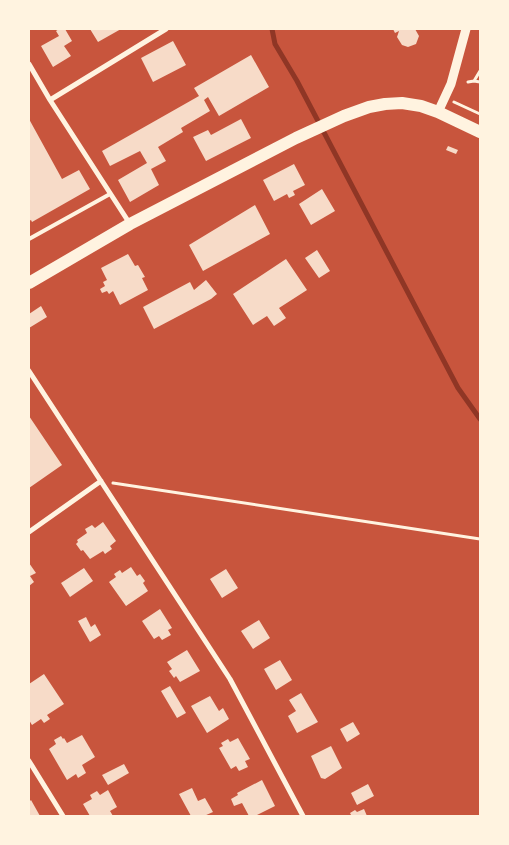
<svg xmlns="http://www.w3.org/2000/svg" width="509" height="845" viewBox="0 0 509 845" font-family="Literata,serif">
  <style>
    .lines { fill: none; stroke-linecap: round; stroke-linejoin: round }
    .stream { stroke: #8f3625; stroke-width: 5 }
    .building { fill: #f7dbc8 }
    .path { stroke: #fff3e0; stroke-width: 3 }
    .service { stroke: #fff3e0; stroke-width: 4 }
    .minor { stroke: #fff3e0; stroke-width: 5 }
    .tertiary { stroke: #fff3e0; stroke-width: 9 }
    .primary { stroke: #fff3e0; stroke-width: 12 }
  </style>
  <rect width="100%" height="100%" fill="#c8553d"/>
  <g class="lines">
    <path class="stream" d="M272,29L275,44L297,81L458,388L480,419"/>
  </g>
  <path class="building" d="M59,29H65L72,41L64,46L71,56L53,67L41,46L59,36L56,31Z
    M90,29H121L98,42Z
    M393,29H415L419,36L416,44L408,47L402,45L397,37L399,31L395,33Z
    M173,41L186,65L153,82L141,58Z
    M251,55L269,87L219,116L208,97L204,100L210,111L181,128L183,132L158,147L166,161L151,169L159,185L130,202L118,180L147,163L140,151L110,166L102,151L199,96L194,88Z
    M29,119L62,179L79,170L90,189L32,222L31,220L29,221Z
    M241,119L251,138L206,161L193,137L208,130L211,135Z
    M448,146L458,150L456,154L446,150Z
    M294,164L305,185L293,191L295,195L289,198L287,194L274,201L263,180Z
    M322,189L335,211L311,225L299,204Z
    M255,205L270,234L203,271L189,245Z
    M317,250L330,271L319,278L305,258Z
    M128,254L135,266L138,265L145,277L142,278L148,290L120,305L113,291L109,294L107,291L102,293L100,289L105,286L103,282L107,280L101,268Z
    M286,259L307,290L279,308L286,318L274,326L267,316L253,325L233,294Z
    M206,280L217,294L211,299L154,329L143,307L190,282L194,290Z
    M41,306L47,317L29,328V314Z
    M29,416L62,465L29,488Z
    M103,522L116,541L110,546L112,549L105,554L103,551L90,559L83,550L81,551L76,544L78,542L77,540L87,533L85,529L92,525L95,528Z
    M29,563L36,573L30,576L34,582L29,586Z
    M131,567L137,576L140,574L145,581L143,583L148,591L126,606L109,582L116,577L114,574L120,570L122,573Z
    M84,568L93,581L70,597L61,583Z
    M226,569L238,588L222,598L210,579Z
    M160,609L172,628L168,630L171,635L162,640L159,636L154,639L142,621Z
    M86,617L91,627L95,624L101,635L90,642L78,621Z
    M259,620L270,638L253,649L241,631Z
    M187,650L200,671L180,682L176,676L174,678L169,671L172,669L167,662Z
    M280,660L292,680L276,690L264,669Z
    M44,674L64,704L47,715L50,719L44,723L41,719L32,725L29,720V684Z
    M170,686L186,713L177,718L161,691Z
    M301,693L318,722L297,733L288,716L296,711L289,700Z
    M210,696L219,711L223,708L229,719L207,733L191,706Z
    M353,722L360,734L347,742L340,729Z
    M82,735L95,757L82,765L86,773L78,778L76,774L67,780L49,749L56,744L54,740L61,736L63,739L64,738L67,743Z
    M238,738L250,759L245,761L248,767L239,771L236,766L231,769L219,748L223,746L221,743L228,739L230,742Z
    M331,746L342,768L325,779L321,778L311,756Z
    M124,764L129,773L108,785L102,775Z
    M262,780L275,806L255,816H249L242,803L234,806L231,799L238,795L237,793Z
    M368,784L374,796L357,805L351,793Z
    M192,788L198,801L205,798L213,812L204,816H191L179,794Z
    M108,790L117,807L110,811L113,816H90L83,804L92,799L90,795L97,791L100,795Z
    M31,800L40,816H29V802Z
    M364,809L367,816H348L351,815L350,813L355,810L357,812Z"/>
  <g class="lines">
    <path class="path" d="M474,81L480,71
      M468,82L474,81L480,82
      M454,102L480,114
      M113,483L480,539"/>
    <path class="service" d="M29,239L110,194"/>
    <path class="minor" d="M29,64L50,100L130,224
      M50,100L166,29
      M29,371L230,679L303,816
      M29,532L101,481
      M29,761L63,816"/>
    <path class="tertiary" d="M438,112L451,84L466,29"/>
    <path class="primary" d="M29,283L130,224L296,138L344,116L369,107L385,104L402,103L421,106L438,112L480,132"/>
  </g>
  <rect width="509" height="845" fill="none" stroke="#fff3e0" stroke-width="60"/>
</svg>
